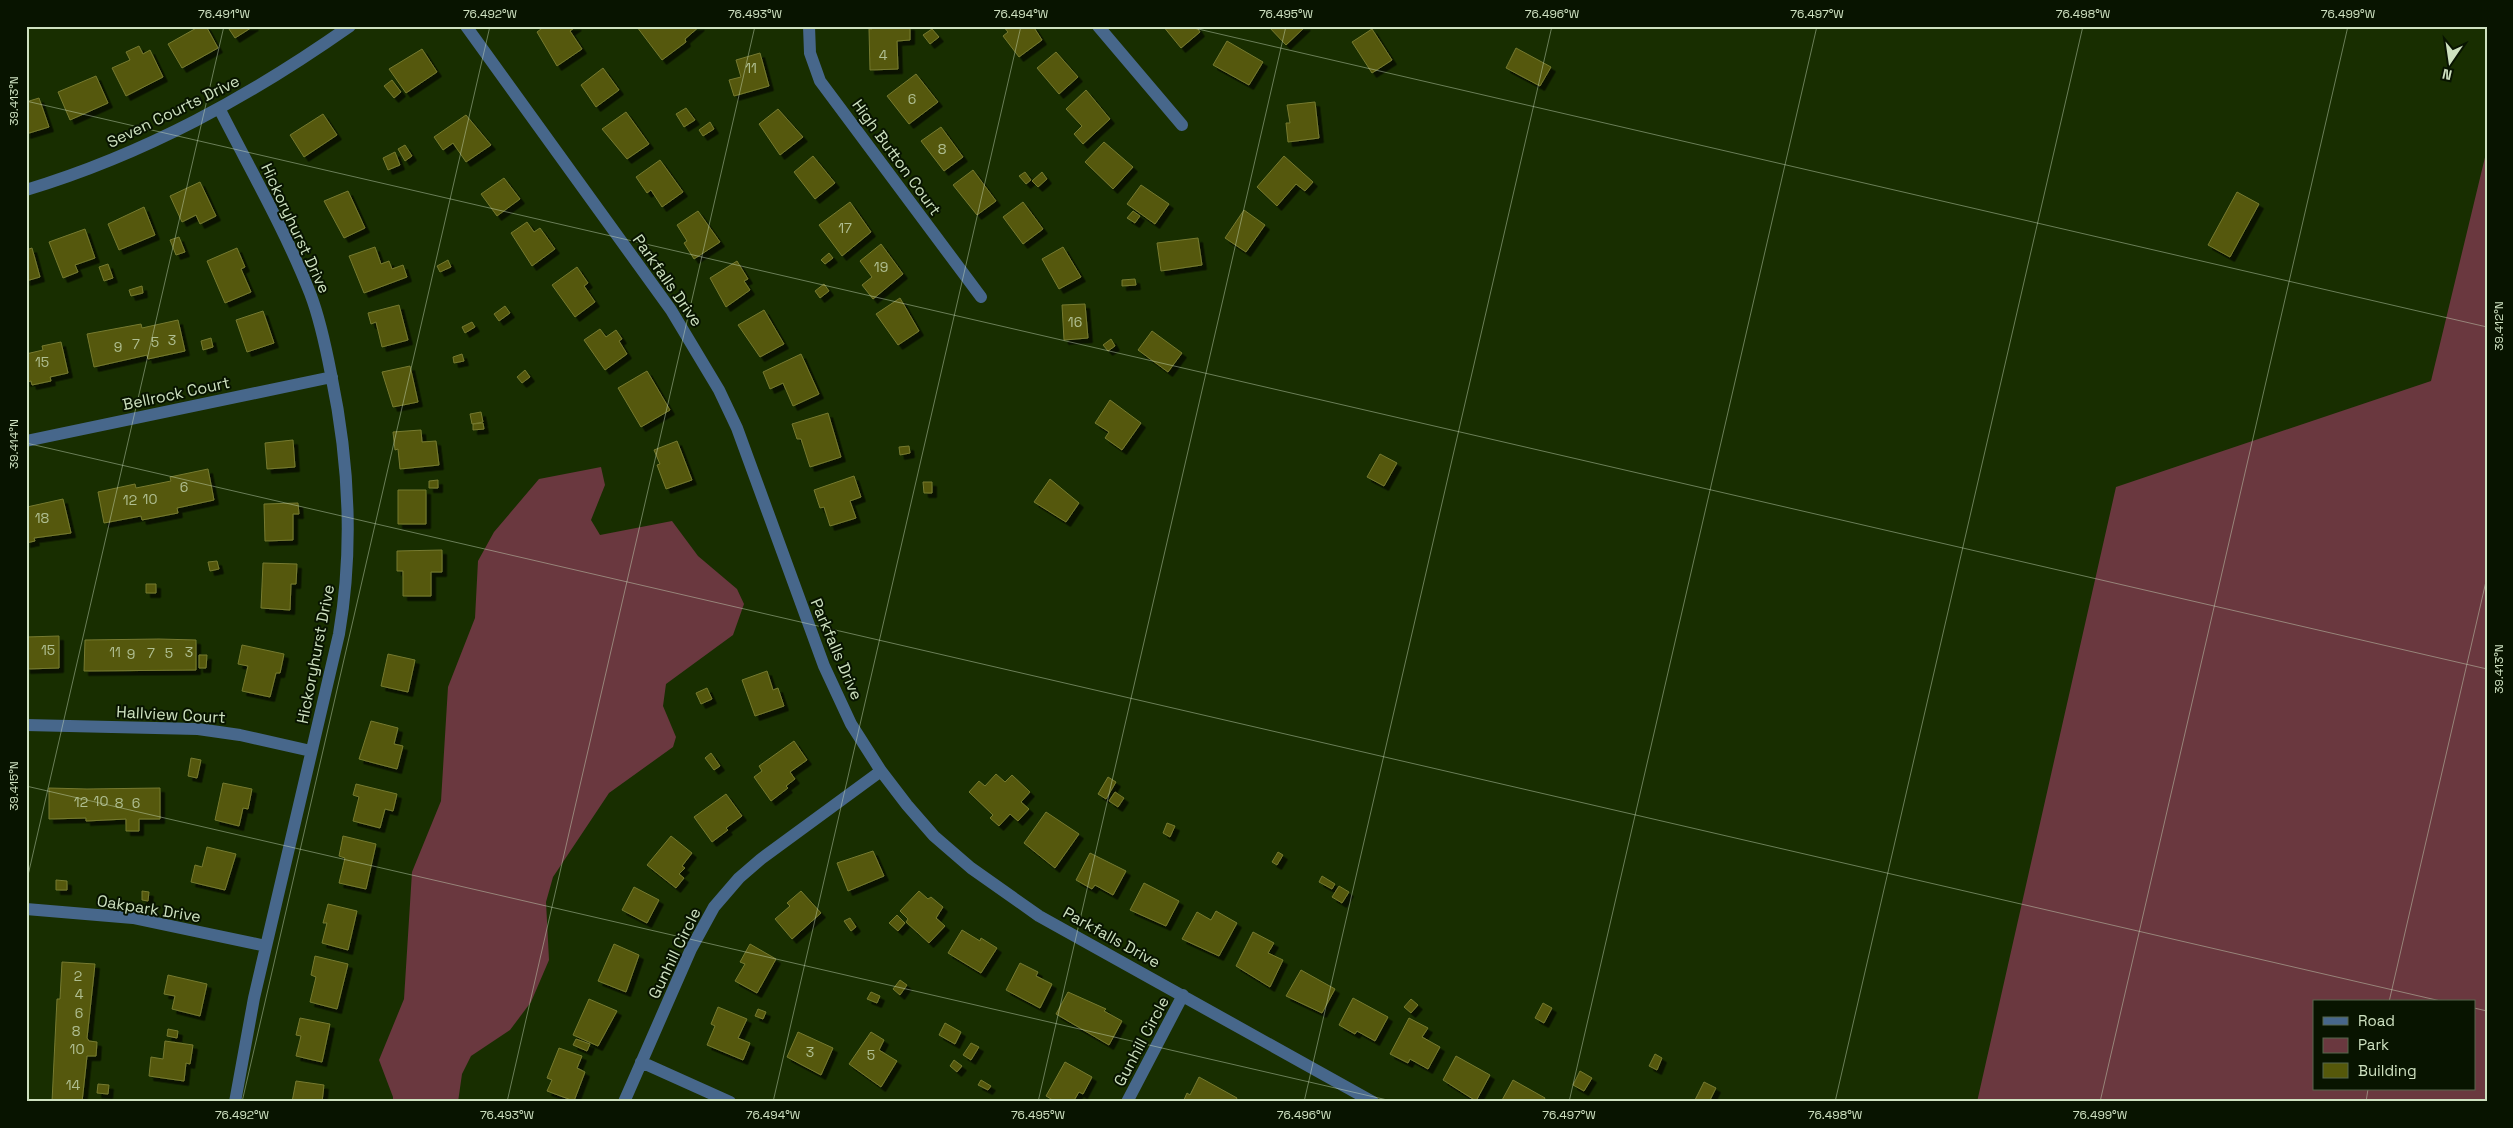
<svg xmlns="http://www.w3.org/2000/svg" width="2513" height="1128" viewBox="0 0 2513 1128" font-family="'Space Grotesk',sans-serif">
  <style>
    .green { fill: #6a383f; fill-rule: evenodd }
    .building { fill: #55580a; stroke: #767a31; filter: url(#shadow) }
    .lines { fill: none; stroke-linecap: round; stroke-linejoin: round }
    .minor { stroke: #47678b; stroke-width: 12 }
    .ticks { fill: none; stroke: #cee1c0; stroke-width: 1; stroke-opacity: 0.45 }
    .labels { text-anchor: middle; stroke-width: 4; stroke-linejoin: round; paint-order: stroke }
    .number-label { font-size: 14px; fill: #b0bf92 }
    .street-label { font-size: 16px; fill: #cee1c0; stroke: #081400 }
    .neatline { fill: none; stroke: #cee1c0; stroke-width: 2 }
    .ticks-label { font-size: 12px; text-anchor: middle; fill: #cee1c0 }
  </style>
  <defs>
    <filter id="shadow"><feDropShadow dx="4.5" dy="4.5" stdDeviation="0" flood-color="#0009"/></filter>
  </defs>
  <rect width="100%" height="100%" fill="#182e00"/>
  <path class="green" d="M2487,149V1102H1977L2116,487L2431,381ZM2314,1002H2474V1089H2314Z
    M601,467L605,485L591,520L600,535L672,521L698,556L737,589L744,604L733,635L666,684L663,706L676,737L673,747L609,793L553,877L546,902L549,960L531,1002L510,1030L471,1056L462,1074L458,1102H393V1097L379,1060L404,999L412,872L441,801L448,687L475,618L478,561L494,532L539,479Z"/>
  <path class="building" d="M200,26H206L218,48L182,68L168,44Z
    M227,26H254L235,38Z
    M545,26H577L570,31L582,49L557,66L537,32Z
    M700,26L685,39L686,42L662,60L637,27Z
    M872,26H910V40L897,41L898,69L870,70L869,29H872Z
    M1003,26H1033L1042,40L1019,57L1003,36L1008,32Z
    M1163,26H1196L1200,32L1181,48Z
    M1268,26H1306L1286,45Z
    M932,29L939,37L930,44L923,35Z
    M1372,29L1392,60L1372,73L1352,42Z
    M1227,41L1263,62L1249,85L1213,65Z
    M139,46L143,54L150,50L163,77L126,96L112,68L130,60L126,52Z
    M1516,48L1551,67L1540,86L1506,68Z
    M422,49L437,72L406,93L389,69Z
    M1056,52L1078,77L1059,94L1037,68Z
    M760,53L769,86L734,96L729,80L741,77L736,60Z
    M603,68L619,90L596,107L581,85Z
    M916,74L938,102L909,124L887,96Z
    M96,76L108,103L70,120L58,92Z
    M392,80L401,92L394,98L384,86Z
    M1086,90L1110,119L1083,144L1074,134L1082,126L1066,109Z
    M39,98L49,127L26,134V102Z
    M1315,102L1319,138L1288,142L1286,123H1290L1287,105Z
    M686,108L695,120L684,127L676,114Z
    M778,109L803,137L780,155L759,124Z
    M626,112L649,144L627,159L602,129Z
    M323,114L337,135L304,157L290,135Z
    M466,115L491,145L466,162L453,143L443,150L434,137Z
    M710,122L714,129L703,136L699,130Z
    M941,127L963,157L944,171L921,141Z
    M1104,142L1133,167L1113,189L1085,162Z
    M405,145L412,156L405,161L398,149Z
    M395,152L400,165L388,170L383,158Z
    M813,156L835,183L815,199L794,172Z
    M1284,156L1313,182L1305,191L1296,184L1277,206L1257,187Z
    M660,160L683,192L662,207L651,190L647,193L636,177Z
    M973,170L996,201L977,215L953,185Z
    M1025,172L1031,180L1026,184L1019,176Z
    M1042,172L1047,179L1038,187L1032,181Z
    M504,178L520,199L497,216L481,194Z
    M200,182L216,216L200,224L196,215L182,222L170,196Z
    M1141,185L1169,204L1155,224L1127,204Z
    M348,191L365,228L344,238L324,201Z
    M2237,192L2259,204L2230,257L2208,245Z
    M850,202L871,232L842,256L819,225Z
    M1023,202L1043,229L1023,244L1003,217Z
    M144,207L155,235L119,250L108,224Z
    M1244,210L1265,225L1246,252L1225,238Z
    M698,211L720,242L694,259L684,243L687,241L677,225Z
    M1133,211L1140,216L1135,223L1127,218Z
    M527,222L534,232L540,228L555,249L532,266L511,233Z
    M85,229L95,258L75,265L78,272L63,278L49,242Z
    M179,237L185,252L176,255L170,240Z
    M1198,238L1202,265L1161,271L1157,243Z
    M881,244L903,274L873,299L862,285L872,277L860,261Z
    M375,247L381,264L389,261L392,269L403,265L407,277L364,293L349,256Z
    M1063,247L1081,277L1059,289L1042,259Z
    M32,248L40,277L26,281V250Z
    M237,248L245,267L241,269L251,292L225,303L207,261Z
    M829,253L833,258L825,264L821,260Z
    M448,260L451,267L440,272L437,266Z
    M737,261L748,279L744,281L750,290L726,307L710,278Z
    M108,264L113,278L104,281L99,267Z
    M577,267L588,283L584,286L595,302L575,317L552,285Z
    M1135,279L1136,285L1122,286V280Z
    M824,284L829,291L820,298L815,291Z
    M142,286L143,293L131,296L129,290Z
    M900,298L919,331L898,345L876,314Z
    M1085,304L1088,338L1064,340L1062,305Z
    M399,305L408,340L382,347L376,322L371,324L368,313Z
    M505,306L510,313L499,321L494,314Z
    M764,310L784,344L760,357L738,325Z
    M263,311L274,343L247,352L236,320Z
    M178,320L185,351L148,359L147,355L94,367L87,334L141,324L142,328Z
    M472,322L475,327L465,333L462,327Z
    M600,329L606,337L616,330L622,339L619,341L627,354L605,370L584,340Z
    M1152,331L1182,353L1168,372L1138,350Z
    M211,338L213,347L203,350L201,341Z
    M1111,339L1115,346L1108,351L1103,345Z
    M61,342L68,373L50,377L51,381L32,385L31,381L26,382V354L43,350L42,346Z
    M462,354L464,361L454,363L453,357Z
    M801,354L819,394L793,406L783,383L770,389L763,372Z
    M410,366L418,402L393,407L382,372Z
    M525,370L530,377L522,383L517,377Z
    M647,371L670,410L641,427L618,388Z
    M1110,400L1141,423L1122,450L1105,438L1109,432L1095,423Z
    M481,412L483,422L472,424L470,414Z
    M828,413L841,457L810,467L801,439H797L792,424Z
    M483,423L484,429L473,430V424Z
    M421,430L422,442L436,441L439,465L400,469L398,449L395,450L393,432Z
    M293,440L295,467L267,469L265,443Z
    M677,441L692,480L666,489L657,465L660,464L654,450Z
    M909,446L910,453L900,455L899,447Z
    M1380,454L1397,463L1384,486L1367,477Z
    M208,469L214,500L177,508L178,513L142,520L141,516L104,523L98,492L135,484L136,488L171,481L170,477Z
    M854,476L861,497L850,501L856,518L830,526L824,507L820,508L814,490Z
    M1050,479L1079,503L1066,522L1034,502Z
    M438,480V488H429V481Z
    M923,482H932V493H924Z
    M398,490H426V524H398Z
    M63,499L71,533L34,538L35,541L26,543L27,507Z
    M298,503L299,514H293V540L265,541L264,504Z
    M442,550V572H431V596H403V571H397V551Z
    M217,561L219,569L210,571L208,562Z
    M263,563L297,564L296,584H291L290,610L261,608Z
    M146,584H156V593H146Z
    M59,636V668L26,669V637Z
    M159,639L196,640V670L84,671L85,640Z
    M242,645L284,654L280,673H276L270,697L242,691L248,666L238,664Z
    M388,654L415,660L408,692L381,686Z
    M199,655H207L206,668H199Z
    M767,671L773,690L778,688L784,706L755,716L742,680Z
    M707,688L712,699L701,704L696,693Z
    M371,721L398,728L394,744L403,746L397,769L359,759Z
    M794,741L807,760L790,772L795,779L786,786L788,788L771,801L754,777L762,771L759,766Z
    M711,753L720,766L714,770L705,758Z
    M191,758L201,760L197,778L188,776Z
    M996,774L1005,782L1012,775L1030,792L1021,802L1029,809L1018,821L1010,814L999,826L990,818L993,815L969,792L979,781L985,786Z
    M1108,777L1116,782L1106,799L1098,794Z
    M223,783L252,789L248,809L243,808L239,826L215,820Z
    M356,784L397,794L393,811L385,809L380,828L353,821L359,797L353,795Z
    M49,788L87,789L160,788V819H139V831H126V819L86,821V818L49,819Z
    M1115,792L1124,798L1118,807L1109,801Z
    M726,794L742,816L726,828L728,830L712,842L694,817Z
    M1046,812L1079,834L1055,868L1024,843Z
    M1167,823L1175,826L1170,837L1163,833Z
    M343,836L376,844L366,889L339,883L345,858L339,856Z
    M671,836L692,853L682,866L685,868L679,874L684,878L676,888L647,865Z
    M207,847L236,854L225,890L191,882L195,865L202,867Z
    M873,851L884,876L848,891L837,863Z
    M1278,852L1283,855L1277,865L1272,862Z
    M1090,853L1126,871L1113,895L1095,885L1092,889L1076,880Z
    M1322,876L1335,884L1332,889L1319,882Z
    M56,880L67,881V890H56Z
    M1144,883L1179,901L1166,926L1130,910Z
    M1339,886L1349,892L1342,903L1332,897Z
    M634,887L659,900L647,923L622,910Z
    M142,891L149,892L148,901L142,900Z
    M801,891L821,913L792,939L775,919L790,906L787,903Z
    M919,891L928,899L931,897L943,907L936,918L945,926L929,943L906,922L908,919L900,911Z
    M328,904L357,911L348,950L322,943L327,923H323Z
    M1216,911L1237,923L1219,956L1182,939L1197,912L1211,920Z
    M897,915L905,923L898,931L889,923Z
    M850,918L856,927L851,931L844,921Z
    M962,930L980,941L981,938L997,948L981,973L948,953Z
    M1253,932L1274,943L1268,953L1283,960L1270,987L1236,966Z
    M614,944L639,955L626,992L598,981Z
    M750,944L776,959L757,993L735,981L745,964L740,962Z
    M315,956L348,964L337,1009L310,1002L316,977L311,975Z
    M62,962L95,964L87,1038L89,1041L97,1042L96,1056H87L82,1102H52L57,999H60Z
    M1020,963L1038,972L1036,976L1052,984L1040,1008L1006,990Z
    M1301,970L1335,989L1322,1013L1286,996Z
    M168,975L207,984L200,1016L172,1009L175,996L164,994Z
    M900,980L907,985L900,995L893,989Z
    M871,992L880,996L877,1003L867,999Z
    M1068,992L1106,1009L1104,1011L1122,1021L1109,1045L1056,1014Z
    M1353,998L1388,1017L1375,1041L1357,1031L1355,1034L1339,1025Z
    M589,999L617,1011L598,1046L573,1035Z
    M1411,999L1418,1005L1411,1013L1404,1007Z
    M1543,1003L1552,1008L1544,1023L1535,1018Z
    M718,1007L747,1019L738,1038L750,1043L743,1060L707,1045L715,1026L711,1024Z
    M758,1009L766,1012L763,1019L755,1016Z
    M300,1018L330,1024L322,1062L296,1056L301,1036L296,1035Z
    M1409,1018L1428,1028L1422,1037L1440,1047L1428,1069L1410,1059L1408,1063L1390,1054Z
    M945,1023L961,1032L955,1044L939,1035Z
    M168,1029L178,1031L177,1038L167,1036Z
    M798,1032L833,1048L821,1075L787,1057Z
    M871,1032L884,1040L879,1050L897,1061L881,1087L849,1064Z
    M576,1039L590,1044L587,1051L573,1045Z
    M165,1041L193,1045L190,1064L186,1063L184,1081L149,1076L151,1057L163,1059Z
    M971,1043L979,1047L971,1060L963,1055Z
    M559,1048L582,1056L577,1068L585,1072L574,1101L547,1091L552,1080L547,1078Z
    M1655,1054L1662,1058L1657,1070L1649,1066Z
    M1456,1056L1490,1075L1476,1101L1443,1080Z
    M954,1060L962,1066L957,1072L950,1066Z
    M1065,1062L1092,1077L1083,1094L1079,1092L1073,1102H1056L1046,1096Z
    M1580,1071L1592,1078L1584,1091L1573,1085Z
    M1199,1077L1237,1098L1235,1102H1183L1187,1093L1190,1095Z
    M981,1080L991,1086L988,1090L978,1085Z
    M1513,1080L1545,1098L1543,1102H1501Z
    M296,1081L324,1085L322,1102H292Z
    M1704,1082L1716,1088L1709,1102H1694Z
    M98,1084L109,1085L108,1094L97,1093Z"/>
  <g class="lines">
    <path class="minor" d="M466,26L671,310L719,390L737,428L824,666L851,724L881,771L907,805L934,836L971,868L1039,916L1373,1102
      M809,26L810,53L820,81L981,297
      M1098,26L1182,125
      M220,110C251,171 285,230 310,293C320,319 326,348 331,374C349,460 354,546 339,634L254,998L235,1102
      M26,190C145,154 249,97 350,26
      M26,441L332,377
      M26,725L198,729L240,735L311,751
      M26,909L133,918L266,946
      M641,1062L730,1102
      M624,1102L691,949L714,907L739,878L761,859L881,771
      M1127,1102L1183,995"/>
  </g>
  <path class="ticks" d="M1185,26L2487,327M26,101L2487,669M26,443L2445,1002M26,786L1396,1102M26,884L224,26M2389,1002L2487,577M2474,1008L2487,1011M242,1102L490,26M507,1102L755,26M773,1102L1021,26M1038,1102L1286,26M1304,1102L1552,26M1569,1102L1817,26M1835,1102L2083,26M2100,1102L2348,26M2366,1102L2368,1089"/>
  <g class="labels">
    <g class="number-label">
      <text x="883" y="60">4</text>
      <text x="751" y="73">11</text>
      <text x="912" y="104">6</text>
      <text x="942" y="154">8</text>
      <text x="845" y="233">17</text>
      <text x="881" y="272">19</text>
      <text x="1075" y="327">16</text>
      <text x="172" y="345">3</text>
      <text x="155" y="347">5</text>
      <text x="136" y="349">7</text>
      <text x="118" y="352">9</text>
      <text x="42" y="367">15</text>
      <text x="184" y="492">6</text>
      <text x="150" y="504">10</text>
      <text x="130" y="505">12</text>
      <text x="42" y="523">18</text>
      <text x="48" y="655">15</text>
      <text x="115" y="657">11</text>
      <text x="189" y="657">3</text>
      <text x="151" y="658">7</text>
      <text x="169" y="658">5</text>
      <text x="131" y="659">9</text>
      <text x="101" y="806">10</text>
      <text x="81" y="807">12</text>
      <text x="119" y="808">8</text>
      <text x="136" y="808">6</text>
      <text x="78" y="981">2</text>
      <text x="79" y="999">4</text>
      <text x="79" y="1018">6</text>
      <text x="76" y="1036">8</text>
      <text x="77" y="1054">10</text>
      <text x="810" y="1057">3</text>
      <text x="871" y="1060">5</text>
      <text x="73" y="1090">14</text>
    </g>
    <g class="street-label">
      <text transform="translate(173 111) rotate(-26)" y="6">Seven Courts Drive</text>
      <text transform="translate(897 157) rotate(54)" y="6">High Button Court</text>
      <text transform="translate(296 228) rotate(65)" y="6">Hickoryhurst Drive</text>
      <text transform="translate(668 280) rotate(55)" y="6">Parkfalls Drive</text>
      <text transform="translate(176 393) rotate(-12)" y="6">Bellrock Court</text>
      <text transform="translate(837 649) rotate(67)" y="6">Parkfalls Drive</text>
      <text transform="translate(315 654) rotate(-79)" y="6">Hickoryhurst Drive</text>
      <text transform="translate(171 714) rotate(3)" y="6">Hallview Court</text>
      <text transform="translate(149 908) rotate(9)" y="6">Oakpark Drive</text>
      <text transform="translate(1112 937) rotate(29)" y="6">Parkfalls Drive</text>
      <text transform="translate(674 953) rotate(-64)" y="6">Gunhill Circle</text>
      <text transform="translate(1141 1041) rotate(-62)" y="6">Gunhill Circle</text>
    </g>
  </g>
  <rect width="2513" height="1128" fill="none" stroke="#081400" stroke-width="55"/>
  <rect x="2313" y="1000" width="162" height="90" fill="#081400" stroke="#57664d"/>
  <rect x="2323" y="1017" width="25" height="8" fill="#47678b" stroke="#57664d"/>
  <text x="2358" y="1026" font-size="15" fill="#cee1c0">Road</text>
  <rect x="2323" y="1038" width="25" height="15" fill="#6a383f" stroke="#57664d"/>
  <text x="2358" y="1050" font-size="15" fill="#cee1c0">Park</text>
  <rect x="2323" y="1063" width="25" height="15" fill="#55580a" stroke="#57664d"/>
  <text x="2358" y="1076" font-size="15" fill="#cee1c0">Building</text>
  <g transform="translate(2450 62) rotate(193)" stroke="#081400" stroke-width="4" paint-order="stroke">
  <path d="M0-4L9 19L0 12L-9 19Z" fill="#cee1c0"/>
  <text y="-8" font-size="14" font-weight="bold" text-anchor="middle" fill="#cee1c0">N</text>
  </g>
  <rect x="28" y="28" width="2458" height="1072" class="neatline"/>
  <g class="ticks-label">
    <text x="224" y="18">76.491°W</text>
    <text x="490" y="18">76.492°W</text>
    <text x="755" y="18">76.493°W</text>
    <text x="1021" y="18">76.494°W</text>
    <text x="1286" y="18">76.495°W</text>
    <text x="1552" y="18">76.496°W</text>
    <text x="1817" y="18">76.497°W</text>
    <text x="2083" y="18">76.498°W</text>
    <text x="2348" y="18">76.499°W</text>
    <text transform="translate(14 101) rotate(-90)" y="4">39.413°N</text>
    <text transform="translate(2499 326) rotate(-90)" y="4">39.412°N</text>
    <text transform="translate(14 444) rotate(-90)" y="4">39.414°N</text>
    <text transform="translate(2499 669) rotate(-90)" y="4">39.413°N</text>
    <text transform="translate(14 786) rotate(-90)" y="4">39.415°N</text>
    <text x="242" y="1119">76.492°W</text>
    <text x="507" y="1119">76.493°W</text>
    <text x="773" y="1119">76.494°W</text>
    <text x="1038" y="1119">76.495°W</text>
    <text x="1304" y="1119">76.496°W</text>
    <text x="1569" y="1119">76.497°W</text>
    <text x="1835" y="1119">76.498°W</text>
    <text x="2100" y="1119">76.499°W</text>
  </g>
</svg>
